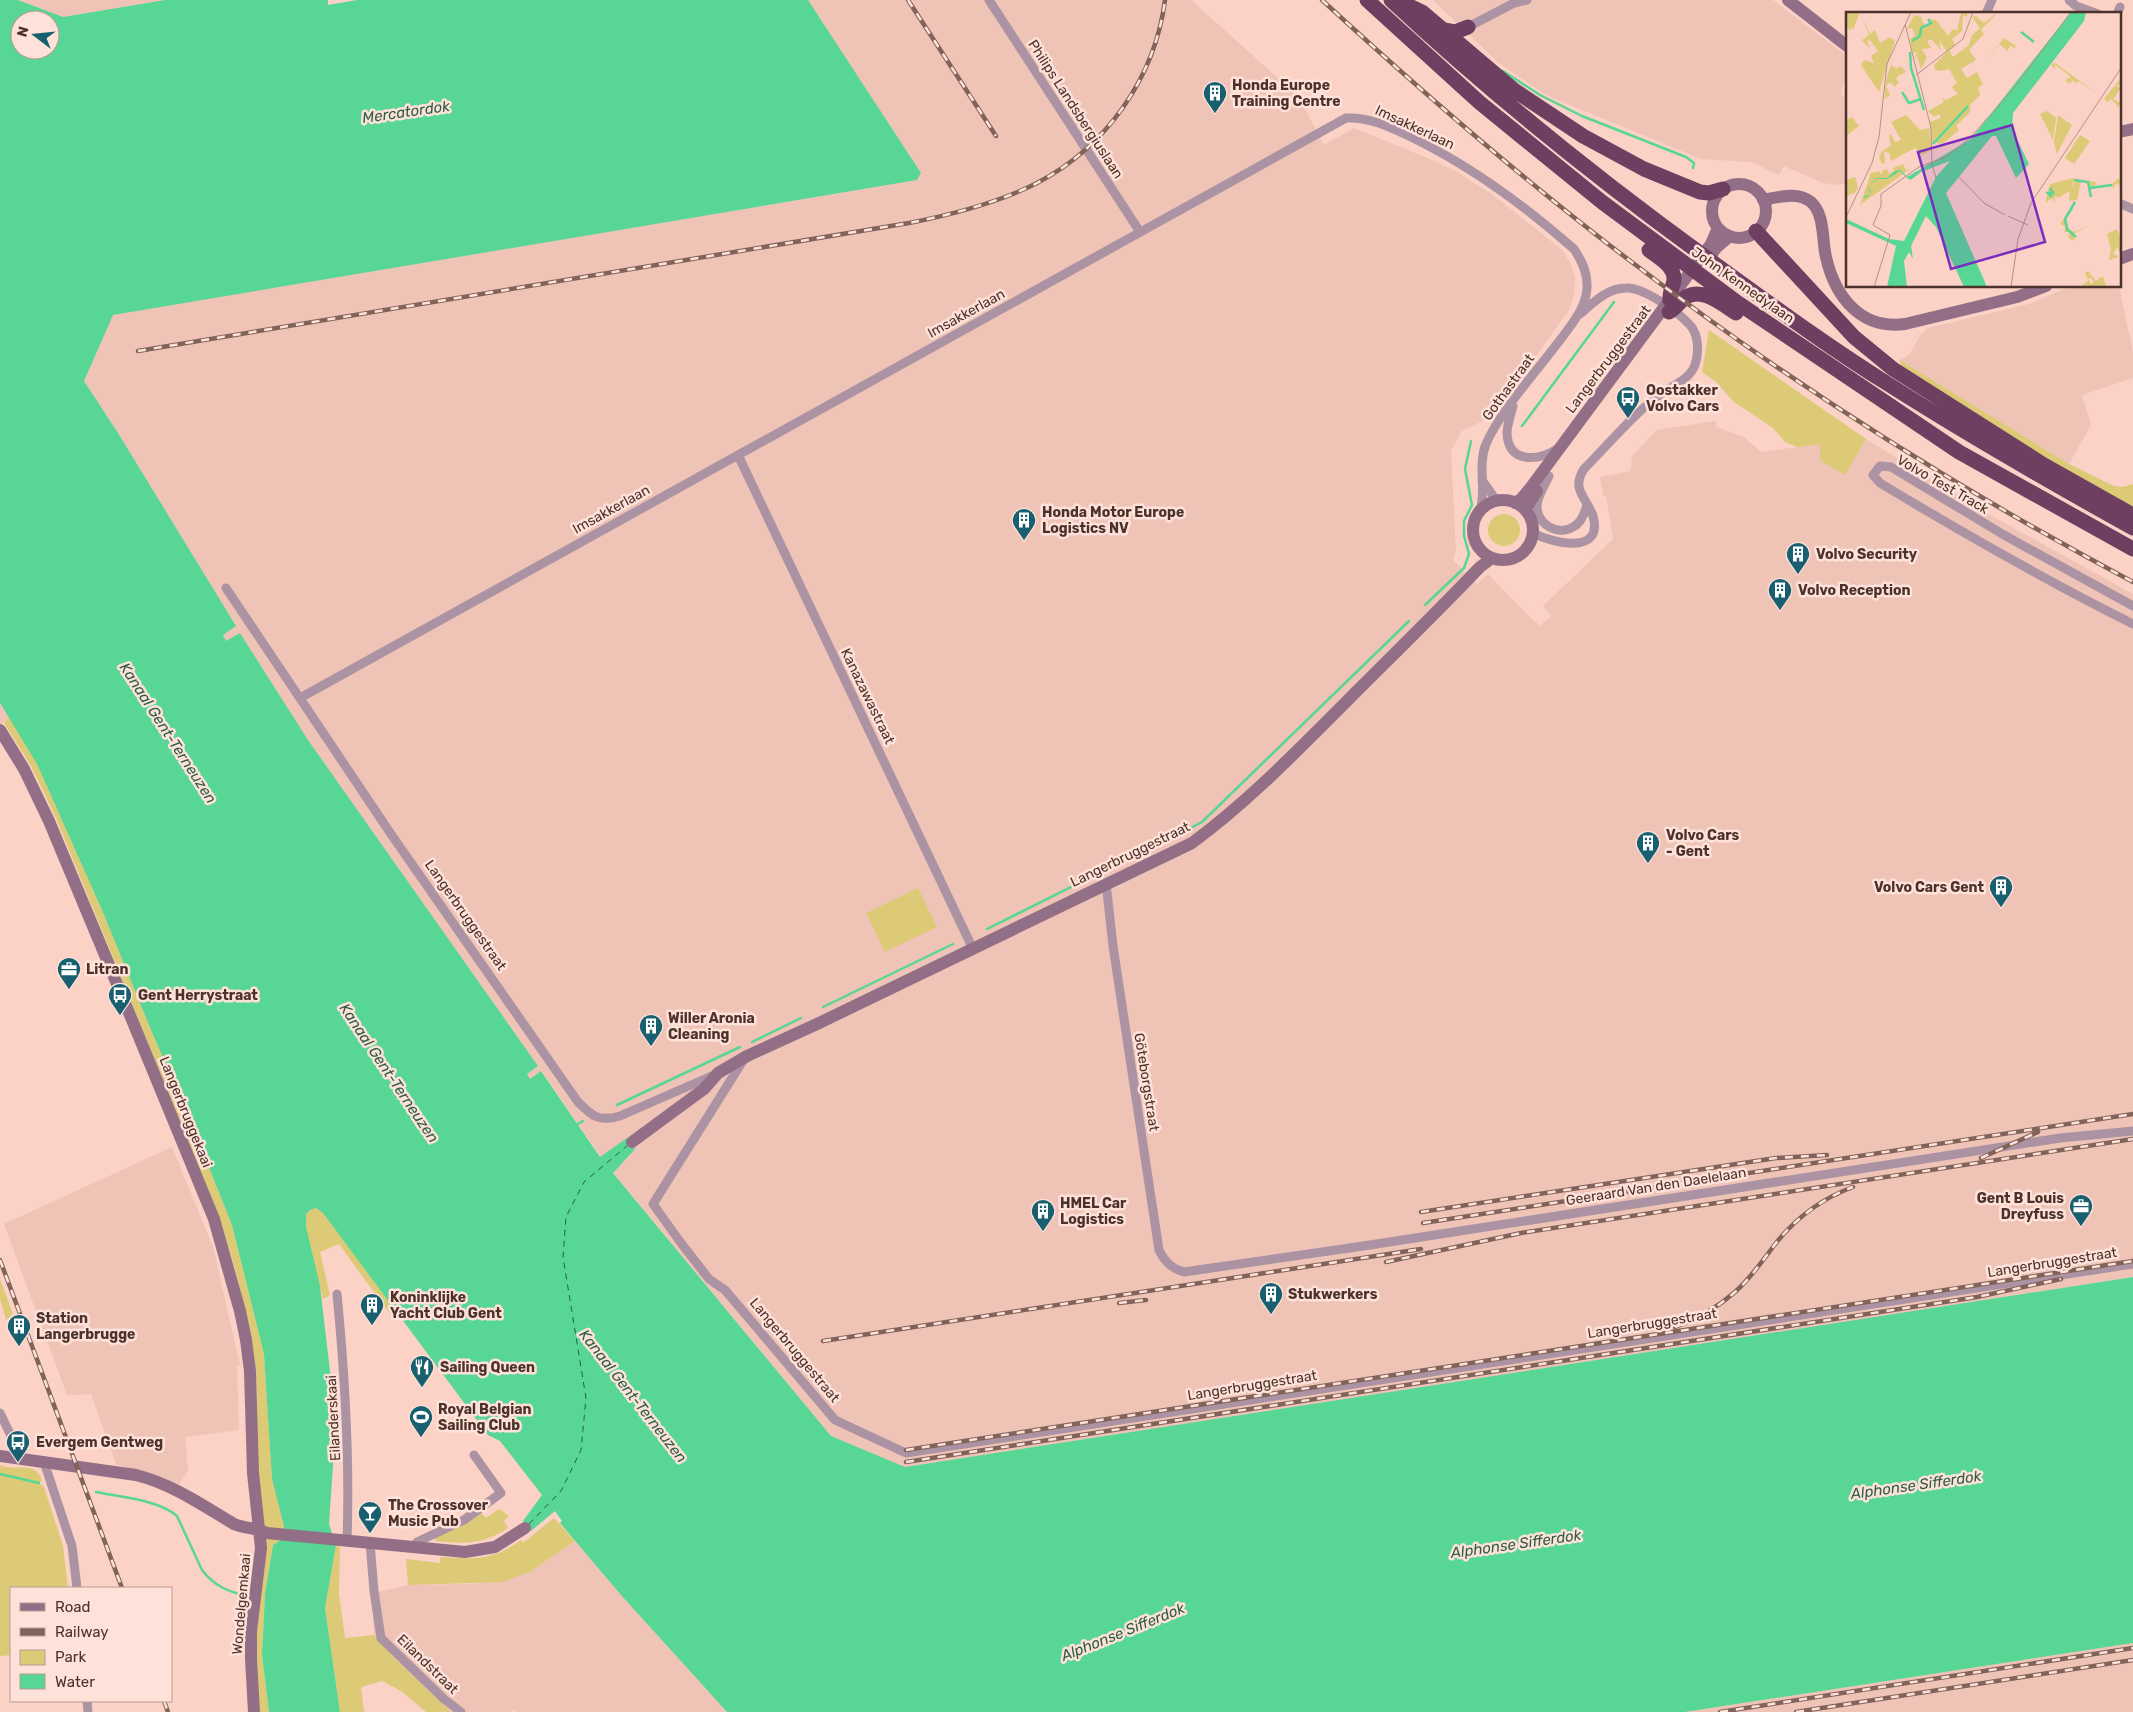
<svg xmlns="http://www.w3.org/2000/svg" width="2133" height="1712" viewBox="0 0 2133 1712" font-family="Rubik,sans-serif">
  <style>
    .built { fill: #efc3b5 }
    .green { fill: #dcca76 }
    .water { fill: #57d695; fill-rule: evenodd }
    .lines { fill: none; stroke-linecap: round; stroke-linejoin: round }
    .stream { stroke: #57d695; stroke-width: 2.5 }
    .ferry { stroke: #2c5e43; stroke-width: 1; stroke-dasharray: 6 5; stroke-linecap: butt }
    .street { stroke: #ab93a3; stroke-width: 9 }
    .secondary { stroke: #926f87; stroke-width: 12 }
    .highway { stroke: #6f3f62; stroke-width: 15 }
    .rail-casing { stroke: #816359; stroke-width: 4.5 }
    .rail { stroke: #fee2da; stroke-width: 2.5; stroke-dasharray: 8; stroke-linecap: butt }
    .labels { text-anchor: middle; stroke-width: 5; stroke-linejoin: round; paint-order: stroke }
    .poi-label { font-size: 14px; font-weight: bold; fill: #4c322a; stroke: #fee2da; text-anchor: start }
    .street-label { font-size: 14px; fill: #4c322a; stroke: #fee2da }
    .water-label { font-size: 15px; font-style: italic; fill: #2c5e43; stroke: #fee2da }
    .inset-river { fill: none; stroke: #57d695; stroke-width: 2.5 }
    .inset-road { fill: none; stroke: #b59287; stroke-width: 1 }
    .view { fill: #7b2cbf; fill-opacity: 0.15; stroke: #7b2cbf; stroke-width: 2.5 }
    .inset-edge { fill: none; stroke: #4c322a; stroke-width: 2.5 }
  </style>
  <rect width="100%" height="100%" fill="#fbd2c5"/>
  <path class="built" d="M18,0H165L63,17Z
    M808,0H1191L1298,96L1324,145L1354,128L1432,160L1454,170L1493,195L1562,250L1571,264L1575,277L1574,295L1569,310L1493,416L1462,431L1451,451L1456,551L1453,560L1477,584L1488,574L1539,626L1552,616L1543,606L1613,539L1606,496H1603L1600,477L1631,471L1632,456L1657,430L1716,421V427L1744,437L1761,452L1820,444L1845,475L1866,439L1992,516L2133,594V1277L905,1467L831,1436L613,1172L634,1149L626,1139L601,1157L542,1071L530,1079L527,1074L538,1066L308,740L240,633L227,642L223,635L236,626L118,433L84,381L112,315L917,180L921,173Z
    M1433,0H1773L1847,56V66L1841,95L1847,99V183L1839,185L1823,183L1784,166L1779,175L1751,162L1701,159L1546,95L1499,63Z
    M2071,286H2119L2133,353V378L2082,395L2091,425L2069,464L1900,360L1910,354L1921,334L1928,328L2029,304Z
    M0,703L9,717L0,727Z
    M172,1147L213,1247L240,1366H237L239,1430L185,1437L188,1471L179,1484L116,1464L91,1394L67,1395L4,1224Z
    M575,1541L621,1595L727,1712H516L514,1709L511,1712H451L392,1656L374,1635L373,1616L378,1592L408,1585L474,1584L530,1572Z
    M2133,1643V1712H1685L1964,1669Z"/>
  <path class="green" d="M1709,330L1866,439L1845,475L1820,460V444L1797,447L1785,442L1773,428L1734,402L1715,381L1702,372Z
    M1900,360L2069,464L2114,486L2123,487L2133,484V513L1902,369Z
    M1488 530a16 16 0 1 1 32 0a16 16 0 1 1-32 0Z
    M9,717L37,764L102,910L151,1030L188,1115L232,1225L264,1354L272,1479L284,1526L282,1539L273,1545L265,1594L262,1655L269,1712H259C254,1624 257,1535 257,1447C257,1422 258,1397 256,1372C250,1319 235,1267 219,1217L56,818L31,766L4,723Z
    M918,888L937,927L885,952L866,913Z
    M316,1208L323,1213L396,1310L390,1314L339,1244L320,1252L330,1295L323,1299C320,1284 301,1225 306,1214C308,1210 313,1209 316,1208Z
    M0,1279L13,1314L6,1320L0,1299Z
    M0,1465C15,1472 35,1460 42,1480L39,1483L44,1487L63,1546L68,1588H11V1655L0,1656Z
    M499,1509L509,1516L504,1521L508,1528C481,1545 466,1544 435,1541V1537L481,1513L486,1518Z
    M554,1518L575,1541L530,1572L502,1582L408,1585L406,1559L440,1563V1557C475,1559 492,1561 521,1540L523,1543Z
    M338,1544L340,1548L339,1593L345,1638L374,1635L392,1656L451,1712H426L401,1691L382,1681L361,1687L364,1712H340L325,1608L336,1545Z"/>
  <path class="water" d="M0,0H18L63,17L165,0H328V5L357,0H808L921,173L917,180L113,315L84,381L118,433L236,626L223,635L226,641L240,633L308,740L538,1066L527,1074L530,1079L541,1071L600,1157L627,1138L635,1149L613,1173L831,1436L905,1467L2133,1277V1643L1685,1712H727L621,1595L560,1523L562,1521L555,1511L531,1531L523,1521L542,1495L500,1441L488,1435L323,1213L316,1208L310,1210L306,1214V1227L320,1286L336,1422L329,1524L336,1545L325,1608L340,1712H269L262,1655L265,1594L273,1545L282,1539L284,1526L272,1479L264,1354L232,1225L188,1115L151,1030L102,910L37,764L0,703ZM20,20H50V50H20Z"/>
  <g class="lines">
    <path class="stream" d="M1503,71L1540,95L1582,116L1686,157L1694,163L1693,168
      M1522,426L1614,302
      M1425,605L1464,568L1469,554L1464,536V521L1472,505L1465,469L1471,441
      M1156,846L1202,822L1409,621
      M987,929L1083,881
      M823,1007L953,944
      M752,1042L801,1018
      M617,1105L740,1047
      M576,1125L583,1121
      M0,1474L39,1483
      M96,1492C120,1497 159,1500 177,1516L202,1570C214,1586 229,1592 247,1596"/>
    <path class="ferry" d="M529,1524L561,1491L581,1450L586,1398L563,1257L566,1217L584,1182L628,1145"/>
    <path class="street" d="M989,0L1140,232
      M2069,0L2076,6L2098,14
      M1986,14L1992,0
      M2117,14L2120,7
      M1468,27L1514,3L1527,0
      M2119,203L2133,209
      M1513,406C1511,414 1507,425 1507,433C1508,464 1538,461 1557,449
      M738,455L973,949
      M1549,476C1545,485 1538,495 1537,505C1536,523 1557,537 1573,527C1581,523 1585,513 1587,504
      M1482,480L1494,497L1503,500
      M1533,533C1552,543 1604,556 1593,516C1590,506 1581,497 1579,487C1578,480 1580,475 1584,469C1609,444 1638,408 1667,390C1678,383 1690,378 1695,365C1699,353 1699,335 1690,325C1678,312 1644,287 1626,288C1607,288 1593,303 1580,314
      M226,588L393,837L578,1102C593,1117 599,1122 620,1116L714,1075
      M2133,606L2004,535L1891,467L1880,466L1873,475L1880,483C1963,533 2047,581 2133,624
      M300,698L1346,118C1370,117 1390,127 1411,137C1471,166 1524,205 1574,249C1582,261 1588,273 1587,288C1586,309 1569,328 1557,344C1535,373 1500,412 1486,444C1477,466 1487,489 1480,511
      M1106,883L1113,946L1159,1250C1165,1262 1171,1268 1184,1272L1370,1245L2060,1138L2133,1131
      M744,1059L653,1204L681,1243L709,1279L725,1290L835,1420L906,1453L2133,1264
      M337,1294C345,1376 350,1457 347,1540
      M0,1413L15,1444L16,1458
      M44,1462L72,1546L77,1588
      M370,1543L374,1591L381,1638L444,1699L461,1712
      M416,1547L417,1542L464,1520L501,1493L474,1455
      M87,1701L88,1712"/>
    <path class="secondary" d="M1788,0L1847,46
      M2119,132L2133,129
      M1712 211a27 27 0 1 1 54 0a27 27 0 1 1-54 0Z
      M1763,200C1779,197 1798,191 1811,202C1825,214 1822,241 1826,257C1835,297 1861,330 1905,324L2017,297L2046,286
      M1709,258L1716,248L1730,236
      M2119,259L2133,254
      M1473 530a30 30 0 1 1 60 0a30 30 0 1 1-60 0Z
      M1515,503L1521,499L1531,487L1711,244L1718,228
      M1525,510L1537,491
      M0,730L24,769L49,821L132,1020L214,1219L240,1311L246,1340L250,1371L253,1473L261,1548L251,1631V1659L254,1712
      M632,1142L704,1089L718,1073L747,1056L817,1024L1192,843C1249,801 1299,749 1349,699C1393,655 1437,612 1480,567L1492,558
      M0,1456L136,1475C172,1484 202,1505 234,1524C245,1529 256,1527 267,1533L465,1552L495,1547L525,1528"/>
    <path class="highway" d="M1367,0L1479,102L1602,202L1738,303L1959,452L2133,549
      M1391,0C1498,100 1614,192 1733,277C1784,314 1835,351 1888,384C1968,435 2050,482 2133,528
      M1405,4L1422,12L1514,90L1583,136L1644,169L1700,192L1709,193L1723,189
      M1444,30L1455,32L1468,27
      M1756,231L1854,337L1893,369L2044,465L2133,515
      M1649,250C1658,257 1675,266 1674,280C1673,288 1669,292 1670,300
      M1669,312C1676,308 1680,301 1686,297C1703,287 1722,304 1736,313"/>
    <g class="rail-casing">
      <path id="rail" d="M908,0L996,136
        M1322,0C1422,92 1524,181 1633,263C1790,383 1958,489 2133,582
        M138,351L909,223C950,215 1000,202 1037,183C1106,147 1155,78 1165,0
        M1981,1158L2038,1132
        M1421,1212L1776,1158L1827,1155
        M1423,1223L2133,1114
        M0,1260L122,1588
        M1386,1262L1521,1233L2133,1139
        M1119,1303L1146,1300
        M1675,1327C1697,1319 1717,1308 1735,1292C1751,1278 1763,1260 1776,1243C1796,1218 1823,1198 1853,1187
        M823,1341L1421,1249
        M906,1450L2133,1261
        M906,1462L1977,1297L2061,1279
        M164,1701L168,1712
        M1720,1712L2133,1648
        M1796,1712L2133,1660"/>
    </g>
    <use href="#rail" class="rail"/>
  </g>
  <defs>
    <g id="building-pin" transform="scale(1.25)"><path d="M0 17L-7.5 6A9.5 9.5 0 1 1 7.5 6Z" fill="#185f70" stroke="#fee2da"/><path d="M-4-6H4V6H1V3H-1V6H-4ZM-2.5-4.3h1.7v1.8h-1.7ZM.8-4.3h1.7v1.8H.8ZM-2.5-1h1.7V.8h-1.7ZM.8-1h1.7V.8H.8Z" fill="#fff"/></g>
    <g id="bus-pin" transform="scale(1.25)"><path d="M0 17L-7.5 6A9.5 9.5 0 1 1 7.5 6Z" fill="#185f70" stroke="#fee2da"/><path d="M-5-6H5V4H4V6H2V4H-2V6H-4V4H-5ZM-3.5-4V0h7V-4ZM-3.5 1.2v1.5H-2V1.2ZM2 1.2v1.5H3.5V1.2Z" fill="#fff"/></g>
    <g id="office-pin" transform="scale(1.25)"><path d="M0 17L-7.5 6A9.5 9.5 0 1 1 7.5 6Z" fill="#185f70" stroke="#fee2da"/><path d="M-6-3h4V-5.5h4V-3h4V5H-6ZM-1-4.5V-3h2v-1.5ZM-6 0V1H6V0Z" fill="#fff"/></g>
    <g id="restaurant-pin" transform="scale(1.25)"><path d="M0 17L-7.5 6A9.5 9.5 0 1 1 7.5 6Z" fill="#185f70" stroke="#fee2da"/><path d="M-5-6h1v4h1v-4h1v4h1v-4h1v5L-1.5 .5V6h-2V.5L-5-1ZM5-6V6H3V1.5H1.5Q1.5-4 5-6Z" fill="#fff"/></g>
    <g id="stadium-pin" transform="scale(1.25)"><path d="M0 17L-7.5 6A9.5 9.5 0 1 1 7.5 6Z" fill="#185f70" stroke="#fee2da"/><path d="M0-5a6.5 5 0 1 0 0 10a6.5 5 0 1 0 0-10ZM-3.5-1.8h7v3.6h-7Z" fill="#fff"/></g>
    <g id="bar-pin" transform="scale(1.25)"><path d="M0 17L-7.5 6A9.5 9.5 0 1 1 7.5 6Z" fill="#185f70" stroke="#fee2da"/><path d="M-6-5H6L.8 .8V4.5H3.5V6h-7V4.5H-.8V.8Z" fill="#fff"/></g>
  </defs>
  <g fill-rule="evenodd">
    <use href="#building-pin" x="1215" y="93"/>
    <use href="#bus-pin" x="1628" y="398"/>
    <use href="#building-pin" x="1024" y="520"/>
    <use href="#building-pin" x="1798" y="554"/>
    <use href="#building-pin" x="1780" y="590"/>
    <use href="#building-pin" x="1648" y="843"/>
    <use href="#building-pin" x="2001" y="887"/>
    <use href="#office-pin" x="69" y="969"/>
    <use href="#bus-pin" x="120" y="995"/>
    <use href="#building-pin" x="651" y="1026"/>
    <use href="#office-pin" x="2081" y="1206"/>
    <use href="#building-pin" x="1043" y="1211"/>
    <use href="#building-pin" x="1271" y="1294"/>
    <use href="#building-pin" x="372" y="1305"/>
    <use href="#building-pin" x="19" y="1326"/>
    <use href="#restaurant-pin" x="422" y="1367"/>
    <use href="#stadium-pin" x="421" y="1417"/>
    <use href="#bus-pin" x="18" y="1442"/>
    <use href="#bar-pin" x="370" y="1513"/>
  </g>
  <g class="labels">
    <g class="poi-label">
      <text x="1232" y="90">Honda Europe<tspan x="1232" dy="16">Training Centre</tspan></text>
      <text x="1646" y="395">Oostakker<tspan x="1646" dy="16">Volvo Cars</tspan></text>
      <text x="1042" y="517">Honda Motor Europe<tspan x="1042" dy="16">Logistics NV</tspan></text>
      <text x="1816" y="559">Volvo Security</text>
      <text x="1798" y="595">Volvo Reception</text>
      <text x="1666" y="840">Volvo Cars<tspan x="1666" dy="16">- Gent</tspan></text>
      <text x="1984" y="892" text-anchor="end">Volvo Cars Gent</text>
      <text x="86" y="974">Litran</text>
      <text x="138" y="1000">Gent Herrystraat</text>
      <text x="668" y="1023">Willer Aronia<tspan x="668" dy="16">Cleaning</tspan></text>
      <text x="2064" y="1203" text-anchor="end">Gent B Louis<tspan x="2064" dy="16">Dreyfuss</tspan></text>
      <text x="1060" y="1208">HMEL Car<tspan x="1060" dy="16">Logistics</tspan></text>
      <text x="1288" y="1299">Stukwerkers</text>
      <text x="390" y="1302">Koninklijke<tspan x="390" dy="16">Yacht Club Gent</tspan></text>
      <text x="36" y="1323">Station<tspan x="36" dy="16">Langerbrugge</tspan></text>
      <text x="440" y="1372">Sailing Queen</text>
      <text x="438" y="1414">Royal Belgian<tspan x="438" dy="16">Sailing Club</tspan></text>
      <text x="36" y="1447">Evergem Gentweg</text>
      <text x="388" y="1510">The Crossover<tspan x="388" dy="16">Music Pub</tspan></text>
    </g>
    <g class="street-label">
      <text transform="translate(1076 109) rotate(57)" y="5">Philips Landsbergiuslaan</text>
      <text transform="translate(1415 127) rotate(25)" y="5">Imsakkerlaan</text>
      <text transform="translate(1743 285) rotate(35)" y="5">John Kennedylaan</text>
      <text transform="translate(966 313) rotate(-29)" y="5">Imsakkerlaan</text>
      <text transform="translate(1608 359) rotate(-53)" y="5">Langerbruggestraat</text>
      <text transform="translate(1508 387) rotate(-54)" y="5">Gothastraat</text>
      <text transform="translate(1943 484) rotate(30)" y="5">Volvo Test Track</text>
      <text transform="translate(611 509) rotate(-29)" y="5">Imsakkerlaan</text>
      <text transform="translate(868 696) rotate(64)" y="5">Kanazawastraat</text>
      <text transform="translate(1130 854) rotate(-26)" y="5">Langerbruggestraat</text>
      <text transform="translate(466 915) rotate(55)" y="5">Langerbruggestraat</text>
      <text transform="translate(1147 1082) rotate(81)" y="5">Göteborgstraat</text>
      <text transform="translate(186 1112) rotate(68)" y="5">Langerbruggekaai</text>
      <text transform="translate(1656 1186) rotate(-9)" y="5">Geeraard Van den Daelelaan</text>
      <text transform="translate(2052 1262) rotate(-9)" y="5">Langerbruggestraat</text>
      <text transform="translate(1652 1323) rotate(-9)" y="5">Langerbruggestraat</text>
      <text transform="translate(795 1350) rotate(50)" y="5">Langerbruggestraat</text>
      <text transform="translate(1252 1385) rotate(-9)" y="5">Langerbruggestraat</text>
      <text transform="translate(333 1418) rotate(-93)" y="5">Eilanderskaai</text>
      <text transform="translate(241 1604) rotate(-85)" y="5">Wondelgemkaai</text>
      <text transform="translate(428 1664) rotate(44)" y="5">Eilandstraat</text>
    </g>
    <g class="water-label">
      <text transform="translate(406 112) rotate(-8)" y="5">Mercatordok</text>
      <text transform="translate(168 733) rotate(57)" y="5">Kanaal Gent-Terneuzen</text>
      <text transform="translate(389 1073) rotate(56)" y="5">Kanaal Gent-Terneuzen</text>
      <text transform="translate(633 1396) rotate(52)" y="5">Kanaal Gent-Terneuzen</text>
      <text transform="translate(1916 1485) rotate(-8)" y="5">Alphonse Sifferdok</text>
      <text transform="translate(1516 1544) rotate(-8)" y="5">Alphonse Sifferdok</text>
      <text transform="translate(1123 1632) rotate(-22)" y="5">Alphonse Sifferdok</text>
    </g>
  </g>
  <g transform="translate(1846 12)">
    <rect width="275" height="275" fill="#fbd2c5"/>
    <path d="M0,0H14L7,18L6,15L4,18L6,22L0,13ZM115,0H120L122,5L117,3L116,19L106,27L109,33L103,38L107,45L123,33L126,23L134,16L126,5L130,4L138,11L152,0L135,18L138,22L123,38L130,48L115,57L121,66L131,60L137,72L132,76L134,83L123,94L125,99L110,114L113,118L94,134L96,131L92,132L90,129L86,132L84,110L95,106L93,102L88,105L82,99L98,90L96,86L100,88L112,82L106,75L111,71L103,57L94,59L89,58L88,53L101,40L93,28L95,38L85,27L81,29L85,36L76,37L81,46L75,57L71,44L68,46L71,41L66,40L64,27L69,24L66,16L61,17L68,3L75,5L79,15L86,11L82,7L90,8L102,24L107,17L111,19ZM15,3L24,22L29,18L34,31L44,25L49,29L33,80L15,53L18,48L28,51L25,44L32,39L24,28L21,29L24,37L16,28L23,23ZM158,26L170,34L168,36L165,33L161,39L154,32L138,51ZM49,42L45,52L50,57L55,54L60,60L52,64L50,67L53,70L49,75L44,70L40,74L44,83L39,87V76L41,65ZM208,50L209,51L252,82L232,69L227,75L230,71L227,68L223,72L219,68L225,65L208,52L210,57L205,54ZM275,66V72L270,74L275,76L267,87L275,91L270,97L271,93L265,87L262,90L258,87ZM201,99L210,106L207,128L194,102ZM60,103L74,118L83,116L86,138L76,143L69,136L45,149L43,141L38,139L39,151L36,152L33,145L36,139L45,134L43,124L45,122L49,130L55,128L45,110ZM212,103L226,113L211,142L208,130ZM6,105L13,114L0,124V108ZM234,123L244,129L228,152L219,146ZM57,152L60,158L65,156L57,162L54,159L57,162L14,193L25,161L33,159L35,163L36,159L41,157L43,162L48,159L47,156ZM9,165L12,175L9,181L0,184V168ZM228,166L226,177L230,167L251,170L248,175L266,172L273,166L275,173L269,172L268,178L266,173L244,177L242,170L235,169L231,188L223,189L224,179L212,186L209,184V191L206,186L199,191L204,172ZM226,196L227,197L220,207L223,217L228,220L242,214L229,221L228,229L222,226L224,220H218L220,215L214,212ZM271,217L275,227V243L271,235L267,242L273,245L263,248L265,237L261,222ZM242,259L250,269L257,264L260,275H234L243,268L245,272L248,270L245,266L242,267L239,261Z" fill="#dcca76"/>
    <path d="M225,0H240L238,9L167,101L166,117L183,152L170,166L150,124H146L100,181L141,275H118L90,215L80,204L65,234L67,247L63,240L58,249L61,275H41L50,234L0,211V207L43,227L58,229L90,165L104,149L75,160L65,168L61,166L54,159L41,167H31L22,174L25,180L23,183L20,186L17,185L24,182L22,174L31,166H41L49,159L55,158L61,165L125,127Z" fill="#57d695"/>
    <path class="inset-river" d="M175,20L188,30M66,29L74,24L75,16L85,11L82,7M64,40L65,56L78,98M56,80L63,91L75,87M87,132L122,94M91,166L111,164M228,168L242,170L245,185M204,176L207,181H202L206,185M244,176L266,173M229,190L219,207L221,217L230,225"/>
    <path class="inset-road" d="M59,12L85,116L86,152L90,166M70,63L117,27L127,0M113,165L138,191L159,203M162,204L182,213M0,205L26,151L33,125L41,52L65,0M28,275L44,223L27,213L35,194V182L73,155L100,145L124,126L168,76L225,0M165,275L172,227L185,191L275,56"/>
    <path class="view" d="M166,113L199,230L105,257L72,140Z"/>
    <rect width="275" height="275" class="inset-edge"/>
  </g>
  <rect x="10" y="1587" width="162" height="115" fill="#fee2da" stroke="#b79c94"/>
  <rect x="20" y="1603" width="25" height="8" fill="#926f87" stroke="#b79c94"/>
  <text x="55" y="1612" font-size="15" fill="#4c322a">Road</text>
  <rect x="20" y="1628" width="25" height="8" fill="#816359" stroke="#b79c94"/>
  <text x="55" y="1637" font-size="15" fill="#4c322a">Railway</text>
  <rect x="20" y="1650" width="25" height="15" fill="#dcca76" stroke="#b79c94"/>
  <text x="55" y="1662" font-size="15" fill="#4c322a">Park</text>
  <rect x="20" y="1674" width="25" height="15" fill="#57d695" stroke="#b79c94"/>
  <text x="55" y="1687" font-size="15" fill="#4c322a">Water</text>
  <g transform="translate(35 35) rotate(286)"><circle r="24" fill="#fee2da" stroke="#b79c94"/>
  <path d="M0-4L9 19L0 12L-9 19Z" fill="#185f70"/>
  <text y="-8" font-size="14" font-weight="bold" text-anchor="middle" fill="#4c322a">N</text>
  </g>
</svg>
